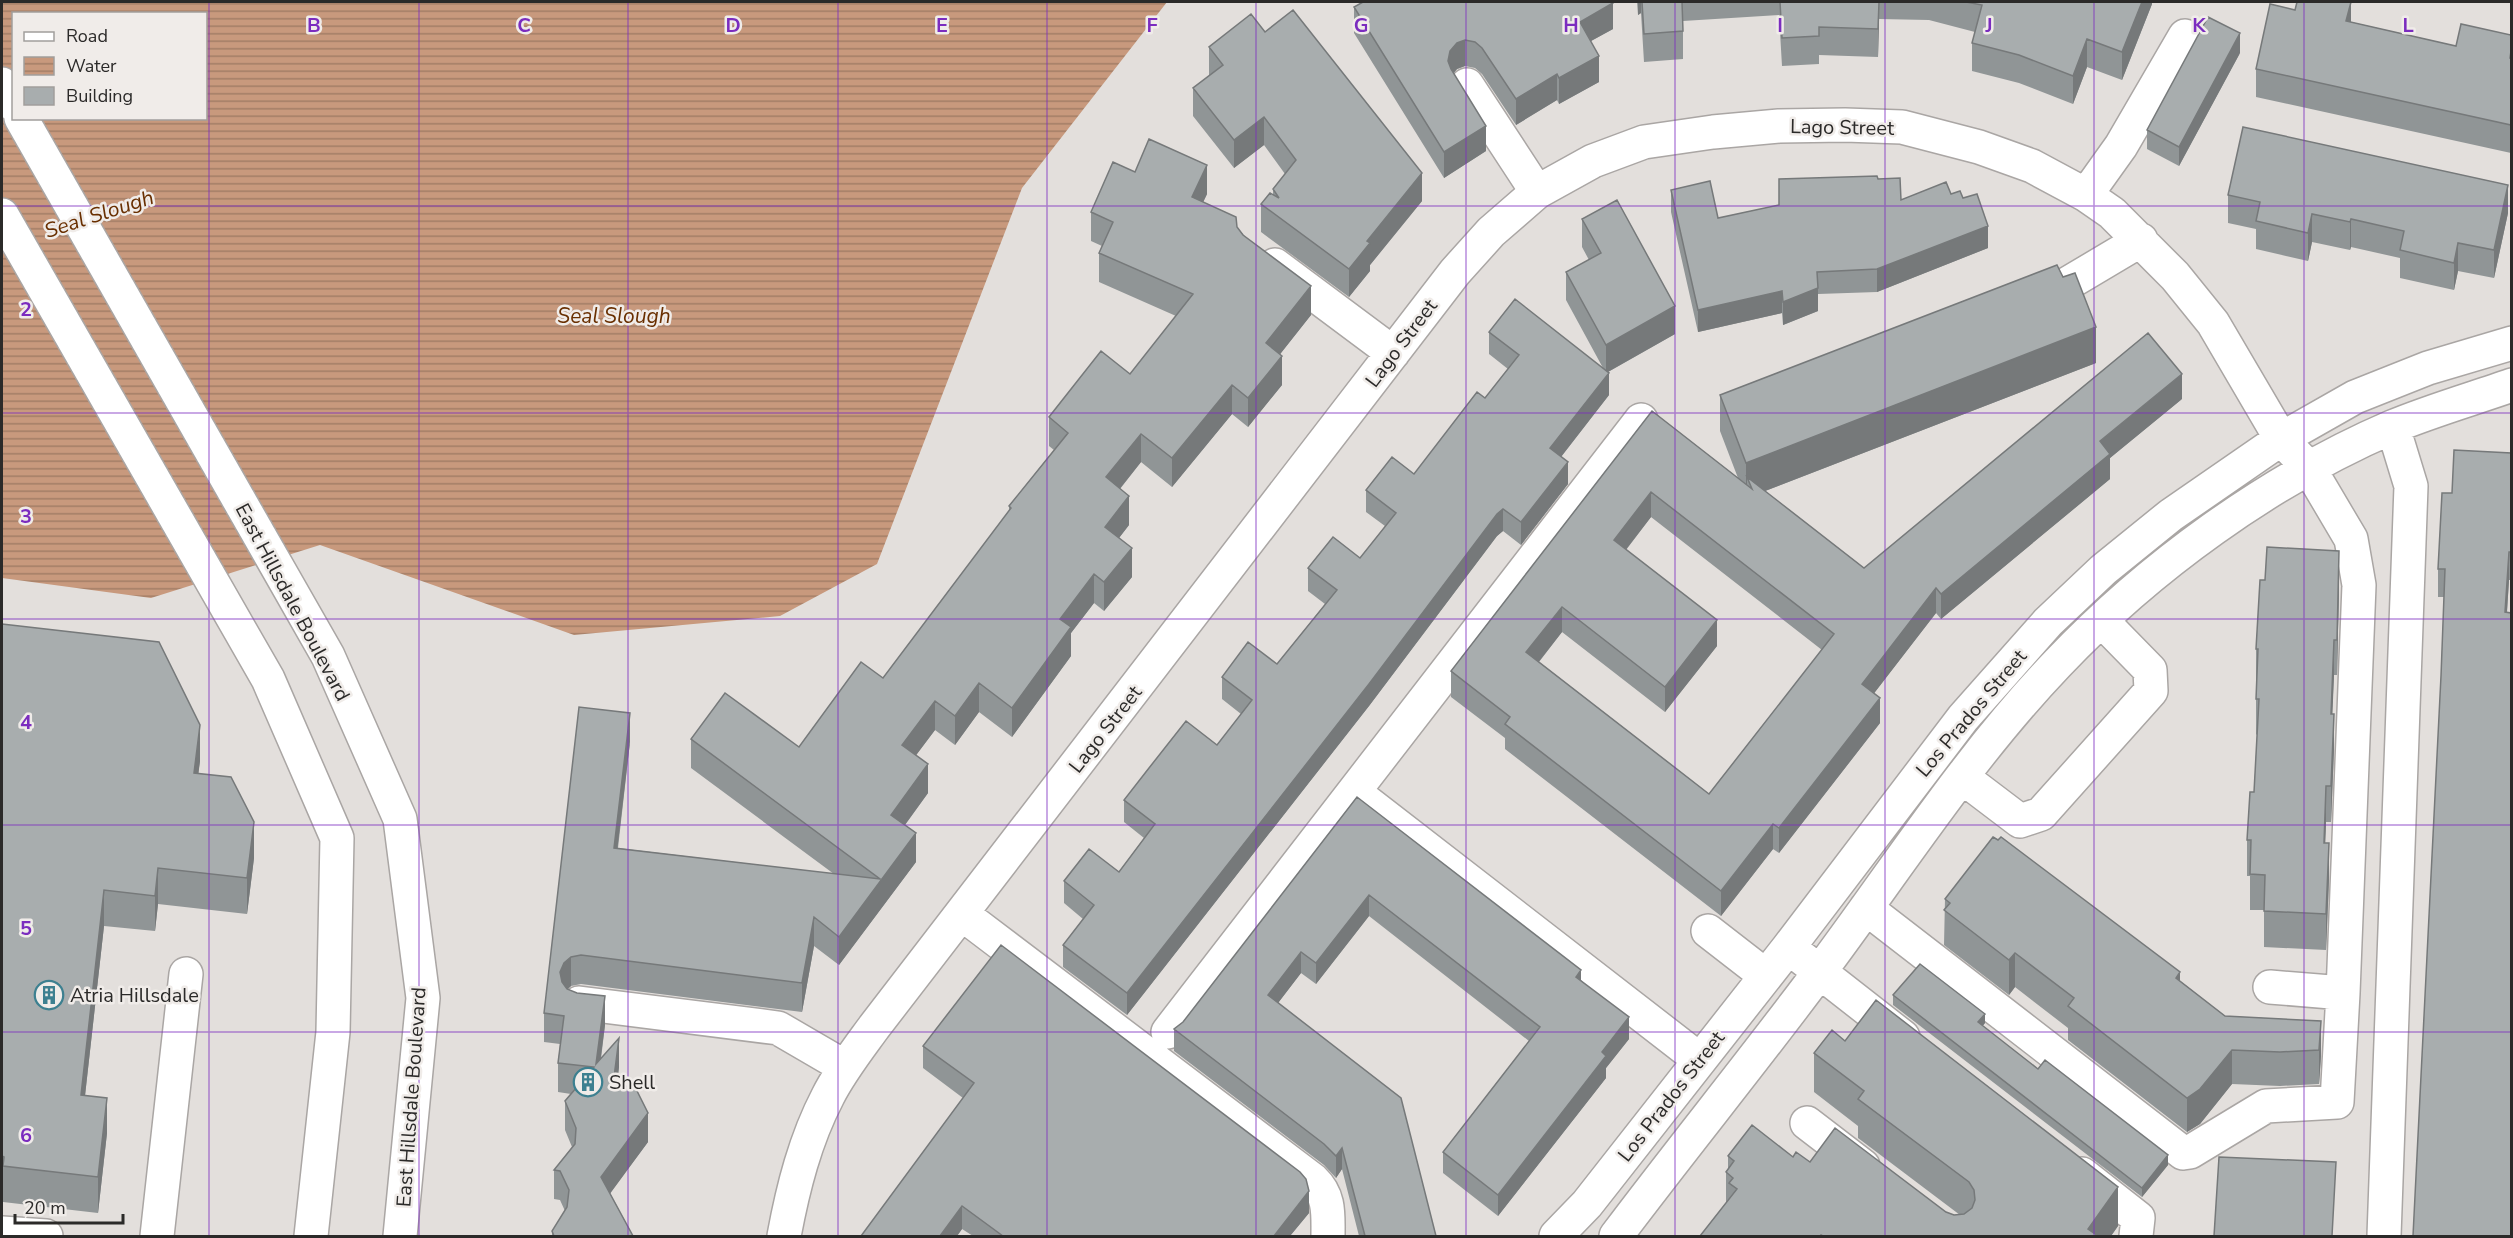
<svg xmlns="http://www.w3.org/2000/svg" width="2513" height="1238" viewBox="0 0 2513 1238" font-family="'Nunito Sans',sans-serif">
  <style>
    .water { fill: url(#water-rules); fill-rule: evenodd }
    .lines { fill: none; stroke-linecap: round; stroke-linejoin: round }
    .minor-casing { stroke: #aaa6a4; stroke-width: 36 }
    .major-casing { stroke: #aaa6a4; stroke-width: 36 }
    .minor { stroke: #fff; stroke-width: 33 }
    .major { stroke: #fff; stroke-width: 33 }
    .wall { fill: #909596; fill-rule: evenodd }
    .shaded-wall { fill: #76797a }
    .building { fill: #a8adae; stroke: #76797a; stroke-width: 1.5; fill-rule: evenodd }
    .grid { fill: none; stroke: #7b2cbf; stroke-width: 1.5; stroke-opacity: 0.55 }
    .labels { text-anchor: middle; stroke-width: 5; stroke-linejoin: round; paint-order: stroke }
    .street-label { font-size: 20px; fill: #2b2a29; stroke: #f0ece9 }
    .poi-label { font-size: 20px; fill: #2b2a29; stroke: #f0ece9; text-anchor: start }
    .water-label { font-size: 21px; font-style: italic; fill: #692f00; stroke: #f0ece9 }
    .grid-label { font-size: 20px; text-anchor: middle; font-weight: bold; fill: #7b2cbf; stroke: #f0ece9; stroke-width: 5; stroke-linejoin: round; paint-order: stroke }
  </style>
  <defs>
    <pattern id="water-rules" width="6" height="5" patternUnits="userSpaceOnUse" patternTransform="scale(1.5)"><rect width="6" height="5" fill="#c8997d"/><path d="M0 2.5h6" fill="none" stroke="#a37d66"/></pattern>
  </defs>
  <rect width="100%" height="100%" fill="#e3dfdc"/>
  <path class="water" d="M2,2H1167L1022,188L877,564L780,616L574,635L320,545L151,598L2,578ZM14,14H206V118H14Z"/>
  <g class="lines">
    <g class="minor-casing">
      <path id="minor" d="M1467,85L1537,192
        M2086,195L2121,146L2185,36
        M1275,265L1393,353
        M2067,284L2141,240
        M1962,777L2020,821L2041,814L2151,691L2150,670L2102,621
        M1354,792L1700,1060
        M1866,908L2183,1153L2190,1152L2266,1106L2337,1102L2343,993
        M962,914L1313,1180C1330,1196 1328,1214 1328,1236
        M1708,931L1766,976
        M1802,958L1903,1037
        M579,1003L778,1028L845,1067
        M1168,1032L1641,420
        M1807,1123L1863,1166
        M2082,1174L2138,1218L2136,1236
        M2,1233L46,1236
        M157,1236L186,974
        M784,1236C793,1188 805,1140 828,1096C840,1072 858,1049 874,1027L1455,272L1491,232L1537,192L1593,161L1644,142L1713,132L1779,126L1845,125L1902,127L1979,147L2032,166L2086,195L2112,213L2175,276L2213,323L2281,439L2309,468L2351,539L2359,585L2343,993L2270,987
        M1556,1236L1587,1204L1788,948L1963,718L2048,622L2103,570L2171,515L2281,439L2355,397L2428,368L2512,343
        M1616,1236C1683,1147 1754,1060 1821,970C1898,867 1968,757 2057,664C2149,567 2269,480 2392,427C2430,411 2472,399 2512,385
        M2384,1236L2411,486L2393,427"/>
    </g>
    <g class="major-casing">
      <path id="major" d="M2,84L14,105
        M21,118L328,656L400,819L423,998L400,1236
        M2,215L268,679L337,838L333,1032L311,1236"/>
    </g>
    <use href="#minor" class="minor"/>
    <use href="#major" class="major"/>
  </g>
  <path class="wall" d="M1637,2H2152V4L2122,80L2087,67L2073,104L2019,83L1972,71V43L1975,32L1929,20L1879,19L1878,57L1819,55V64L1782,66L1779,15L1683,21V59L1644,62L1641,13L1638,15Z
    M1354,7L1613,29L1591,41L1599,82L1559,104L1557,100L1516,125L1482,74L1475,68L1465,66L1457,69L1454,73L1486,151L1444,178L1354,33Z
    M2351,22L2456,46L2511,35V153L2256,97V69Z
    M1265,32L1422,201L1370,265V271L1349,297L1261,232V204L1273,195V189L1285,174L1264,145L1234,168L1193,116V88L1209,76V47Z
    M2240,53L2179,166L2147,149V130Z
    M1135,172L1207,194L1203,202L1237,227L1311,315L1280,354L1282,385L1248,427L1232,414L1172,487L1141,462L1120,489L1129,525L1119,538L1132,577L1104,611L1094,603L1071,633V656L1012,737L979,712L955,745L935,730L916,755L928,793L905,825L916,862L839,965L814,946L802,1012L581,984L571,986L568,989L605,1025L601,1059L619,1067L617,1085L648,1142L610,1193L633,1236H552V1231L565,1211L560,1200L554,1199V1170L572,1147L565,1130V1101L571,1094L558,1092V1063L560,1044L544,1042V1013L630,742L618,848L834,874L691,768V739L799,747L883,678L1009,512V506L1054,450L1049,446V417L1130,374L1176,316L1099,282V253L1102,246L1091,241V212Z
    M1779,179H1878L1901,200L1951,194L1988,248L1877,292L1818,294V311L1783,325L1782,313L1698,332L1671,212V190L1718,218L1779,205Z
    M2228,195L2508,213L2494,278L2458,271L2454,290L2400,278V258L2351,247L2350,250L2312,242L2308,261L2256,249V229L2228,223Z
    M1582,219L1675,334L1608,372L1609,395L1561,457L1568,484L1521,545L1503,531L1497,536L1369,706L1127,1015L1063,967V945L1083,919L1064,903V881L1119,872L1144,838L1124,822V800L1217,745L1241,714L1222,699V677L1277,664L1325,604L1308,591V568L1360,558L1385,526L1366,512V490L1414,474L1485,398L1508,369L1489,354V332L1603,368L1566,300V272L1589,260L1582,247Z
    M2096,363L1765,491L1864,568L2182,399L2110,458V479L1941,619L1936,613L1874,693L1880,723L1779,853L1773,849L1721,916L1505,749V738L1451,697V671L1652,411L1738,478L1720,431V395ZM1651,517L1822,650L1709,794L1539,662L1562,632L1665,712L1717,646L1626,550Z
    M2511,453V580H2509L2507,613L2441,676L2444,597H2438V569L2452,493Z
    M2339,587L2337,675H2334L2332,714L2334,749L2331,822H2326L2325,843L2329,879L2326,950L2264,947V910H2250V876H2247V840L2254,792L2257,735L2256,734V649Z
    M2,624L200,761L198,774L254,858L247,914L158,904L155,931L104,926L85,1096L107,1133L98,1213L3,1202V1192H2Z
    M1357,797L1581,980L1629,1039L1606,1068V1078L1498,1216L1443,1173V1152L1529,1041L1369,916L1316,984L1301,973L1278,1003L1436,1236H1359L1342,1169L1336,1178L1324,1165L1174,1051V1029L1183,1022Z
    M1945,899L2180,981L2225,1016L2321,1021V1056L2319,1084L2280,1086L2232,1084L2200,1124L2187,1132L2068,1040V1028L2015,987L2009,995L1944,945Z
    M1893,995L1985,1023L1982,1026L2038,1069L2168,1165L2142,1197L1893,1005Z
    M1845,1041L2118,1226L2111,1236H1700L1726,1203V1172L1728,1170V1156L1793,1157L1810,1162L1954,1215H1960L1858,1138V1126L1814,1092V1053Z
    M923,1046L1309,1213L1290,1236H973L962,1229L957,1236L963,1098L923,1068Z"/>
  <path class="shaded-wall" d="M1638,2H1641V13L1638,15Z
    M1879,2V19L1878,57V29Z
    M2142,2H2152V4L2122,80V52Z
    M2351,2V28L2346,21Z
    M1613,3V29L1580,47V22Z
    M2240,33V53L2179,166V147Z
    M2087,39V67L2073,104V76Z
    M1465,40V66L1457,69L1450,77L1448,61L1450,51L1457,43Z
    M1599,56V82L1559,104V78Z
    M1557,74V100L1516,125V99Z
    M1264,117V145L1234,168V140Z
    M1486,126V151L1444,178V152Z
    M1207,165V194L1192,226V197Z
    M1422,173V201L1370,265V271L1349,297V269L1367,241Z
    M2508,185V213L2494,278V250Z
    M2312,214V242L2308,261V233Z
    M2351,219V247L2350,250V222Z
    M1988,226V248L1877,292V269Z
    M2458,243V271L2454,290V263Z
    M1311,286V315L1266,372V343Z
    M1818,288V311L1783,325V302Z
    M1782,291V313L1698,332V310Z
    M1675,306V334L1606,373V345Z
    M2096,327V363L1752,496V489L1747,477V498H1746V463Z
    M1282,356V385L1248,427V398Z
    M1609,373V395L1550,471V448Z
    M2182,374V399L2110,458V479L1941,619V594L2100,441Z
    M1232,385V414L1172,487V458Z
    M1141,434V462L1106,506V477Z
    M1568,462V484L1521,545V522Z
    M1651,492V517L1614,565V540Z
    M1129,496V525L1105,556V527Z
    M1503,509V531L1497,536L1369,706L1127,1015V993L1497,514Z
    M1132,548V577L1104,611V582Z
    M2339,551V587L2337,675V640Z
    M2509,552V580L2505,640V612Z
    M1094,574V603L1071,633V656L1012,737V708L1060,619Z
    M1936,588V613L1862,709V684Z
    M1562,607V632L1526,678V652Z
    M1717,620V646L1665,712V687Z
    M2334,640V675L2331,749V714Z
    M979,683V712L955,745V716Z
    M1880,698V723L1779,853V828Z
    M935,701V730L902,774V745Z
    M630,713V742L614,877V848Z
    M2334,714V749L2331,822V786Z
    M200,725V761L194,809V773Z
    M928,764V793L891,844V815Z
    M2326,786V822L2324,879V843Z
    M254,822V858L247,914V878Z
    M1773,824V849L1721,916V891Z
    M916,833V862L839,965V937Z
    M2329,843V879L2326,950V914Z
    M158,868V904L155,931V896Z
    M104,890V926L81,1131V1095Z
    M1369,895V916L1316,984V963Z
    M814,917V946L802,1012V983Z
    M1301,952V973L1268,1016V995Z
    M2015,953V987L2009,995V960Z
    M571,957V986L564,992L560,972L564,963Z
    M1581,970V991L1576,977Z
    M2180,972V1007L2176,978Z
    M605,996V1025L596,1093V1064Z
    M1985,1014V1023L1978,1032V1022Z
    M1629,1017V1039L1606,1068V1078L1498,1216V1195L1602,1052Z
    M2321,1021V1056L2319,1084V1050Z
    M619,1038V1067L613,1114V1085Z
    M2232,1050V1084L2200,1124L2187,1132V1098Z
    M107,1098V1133L98,1213V1177Z
    M648,1113V1142L601,1206V1177Z
    M1342,1148V1169L1336,1178V1156Z
    M2168,1155V1165L2142,1197V1188Z
    M2118,1187V1226L2111,1236H2088V1229Z
    M1309,1191V1213L1290,1236H1274Z
    M962,1206V1229L957,1236H940Z"/>
  <path class="building" d="M1363,2H1613V3L1580,22L1599,56L1559,78L1557,74L1516,99L1482,48L1475,42L1465,40L1457,43L1450,51L1448,61L1451,69L1486,126L1444,152L1354,7Z
    M1642,2H1682L1683,31L1644,34Z
    M1780,2H1879L1878,29L1819,27V36L1782,38Z
    M1966,2H2142L2122,52L2087,39L2073,76L2019,55L1972,43L1982,5Z
    M2297,2H2351L2346,21L2456,46L2461,24L2511,35V51L2510,58H2511V125L2256,69L2270,4L2295,10Z
    M1293,10L1422,173L1367,241L1370,243L1349,269L1261,204L1270,193L1279,198L1273,189L1296,160L1264,117L1234,140L1193,88L1223,65L1209,47L1251,14L1265,32Z
    M2208,17L2240,33L2179,147L2147,130Z
    M2243,127L2508,185L2494,250L2458,243L2454,263L2400,250L2404,231L2351,219L2350,222L2312,214L2308,233L2256,221L2260,202L2228,195Z
    M1149,139L1207,165L1192,197L1236,217L1237,227L1243,235L1311,286L1266,343L1282,356L1248,398L1232,385L1172,458L1141,434L1106,477L1129,496L1105,527L1132,548L1104,582L1094,574L1060,619L1071,627L1012,708L979,683L955,716L935,701L902,745L928,764L891,815L916,833L839,937L814,917L802,983L581,955L571,957L564,963L560,972L562,982L567,989L577,993L605,996L596,1064L619,1038L613,1085L635,1087L648,1113L601,1177L633,1236H554L552,1231L567,1207L569,1190L560,1171L554,1170L575,1144L576,1128L565,1101L594,1067L558,1063L564,1016L544,1013L579,707L630,713L614,848L880,879L691,739L725,693L799,747L861,662L883,678L1011,508L1009,506L1068,433L1049,417L1101,351L1130,374L1193,294L1099,253L1113,222L1091,212L1113,162L1135,172Z
    M1877,176L1878,179L1900,178L1901,200L1946,182L1951,194L1960,191L1963,198L1977,194L1988,226L1877,269L1817,272L1818,288L1783,302L1782,291L1698,310L1671,190L1710,181L1718,218L1779,205V179Z
    M1617,200L1675,306L1606,345L1566,272L1601,253L1582,219Z
    M2057,265L2063,277L2075,273L2096,327L1746,463L1720,395Z
    M1515,299L1609,373L1550,448L1568,462L1521,522L1503,509L1497,514L1369,684L1127,993L1063,945L1094,905L1064,881L1089,849L1119,872L1155,824L1124,800L1149,768L1186,721L1217,745L1252,700L1222,677L1248,642L1277,664L1337,590L1308,568L1333,537L1360,558L1396,513L1366,490L1392,457L1414,474L1477,392L1485,398L1519,355L1489,332Z
    M2148,333L2182,374L2100,441L2110,454L1941,594L1936,588L1862,684L1880,698L1779,828L1773,824L1721,891L1505,724L1510,717L1451,671L1652,411L1752,489L1747,477L1864,568ZM1651,492L1834,634L1709,794L1526,652L1562,607L1665,687L1717,620L1614,540Z
    M2454,450L2511,453V552H2509L2505,612L2511,613V1236H2413L2441,676L2445,569H2438L2442,493H2452Z
    M2267,547L2339,551L2337,640H2334L2331,714H2334L2331,786H2326L2324,843H2329L2326,914L2264,911L2265,875L2250,874L2251,840H2247L2250,792H2254L2259,699H2256L2258,649H2256L2260,580H2265Z
    M2,624L159,642L200,725L194,773L231,777L254,822L247,878L158,868L155,896L104,890L81,1095L107,1098L98,1177L3,1166L4,1157L2,1156Z
    M1357,797L1581,970L1576,977L1629,1017L1602,1052L1606,1056L1498,1195L1443,1152L1540,1027L1369,895L1316,963L1301,952L1268,995L1401,1098L1436,1236H1365L1342,1148L1336,1156L1324,1144L1174,1029L1183,1022Z
    M1993,837L1998,840L2001,837L2180,972L2176,978L2225,1016L2321,1021L2319,1050L2280,1052L2232,1050L2200,1089L2187,1098L2068,1006L2074,998L2015,953L2009,960L1944,910L1950,903L1945,899Z
    M1001,945L1300,1172L1306,1179L1309,1191L1274,1236H1003L962,1206L940,1236H861L974,1083L923,1046Z
    M1920,964L1985,1014L1978,1022L2038,1069L2045,1060L2168,1155L2142,1188L1893,995Z
    M1876,1000L2118,1187L2088,1229L2098,1236H1823L1821,1235L1820,1236H1700L1737,1189L1729,1183L1733,1178L1726,1172L1734,1161L1728,1156L1752,1125L1793,1157L1796,1152L1810,1162L1835,1128L1946,1212L1954,1215L1964,1214L1972,1208L1975,1200L1974,1190L1969,1182L1858,1099L1864,1091L1814,1053L1832,1030L1845,1041Z
    M2219,1157L2336,1162L2332,1236H2214Z"/>
  <path class="grid" d="M209,2V1236M419,2V1236M628,2V1236M838,2V1236M1047,2V1236M1256,2V1236M1466,2V1236M1675,2V1236M1885,2V1236M2094,2V1236M2304,2V1236M2,206H2512M2,413H2512M2,619H2512M2,825H2512M2,1032H2512"/>
  <defs>
    <g id="building-ring" transform="scale(1.5)"><circle r="9.5" fill="#f0ece9" stroke="#3d8090" stroke-width="1.5"/><path d="M-4-6H4V6H1V3H-1V6H-4ZM-2.5-4.3h1.7v1.8h-1.7ZM.8-4.3h1.7v1.8H.8ZM-2.5-1h1.7V.8h-1.7ZM.8-1h1.7V.8H.8Z" fill="#3d8090"/></g>
  </defs>
  <g fill-rule="evenodd">
    <use href="#building-ring" x="49" y="995"/>
    <use href="#building-ring" x="588" y="1082"/>
  </g>
  <g class="labels">
    <g class="street-label">
      <text transform="translate(1842 127) rotate(1)" y="7">Lago Street</text>
      <text transform="translate(1401 343) rotate(-53)" y="7">Lago Street</text>
      <text transform="translate(293 602) rotate(62)" y="7">East Hillsdale Boulevard</text>
      <text transform="translate(1971 713) rotate(-50)" y="7">Los Prados Street</text>
      <text transform="translate(1105 729) rotate(-52)" y="7">Lago Street</text>
      <text transform="translate(1671 1096) rotate(-52)" y="7">Los Prados Street</text>
      <text transform="translate(411 1097) rotate(-86)" y="7">East Hillsdale Boulevard</text>
    </g>
    <g class="poi-label">
      <text x="70" y="1002">Atria Hillsdale</text>
      <text x="609" y="1089">Shell</text>
    </g>
    <g class="water-label">
      <text transform="translate(99 214) rotate(-18)" y="7">Seal Slough</text>
      <text x="614" y="323">Seal Slough</text>
    </g>
  </g>
  <g class="grid-label">
    <text x="314" y="32">B</text>
    <text x="524" y="32">C</text>
    <text x="733" y="32">D</text>
    <text x="942" y="32">E</text>
    <text x="1152" y="32">F</text>
    <text x="1361" y="32">G</text>
    <text x="1571" y="32">H</text>
    <text x="1780" y="32">I</text>
    <text x="1989" y="32">J</text>
    <text x="2199" y="32">K</text>
    <text x="2408" y="32">L</text>
    <text x="26" y="316">2</text>
    <text x="26" y="523">3</text>
    <text x="26" y="729">4</text>
    <text x="26" y="935">5</text>
    <text x="26" y="1142">6</text>
  </g>
  <rect width="2513" height="1238" fill="none" stroke="#2b2a29" stroke-width="6"/>
  <rect x="12" y="12" width="195" height="108" fill="#f0ece9" stroke="#a19e9c" stroke-width="1.5"/>
  <rect x="24" y="32" width="30" height="9" fill="#ffffff" stroke="#a19e9c" stroke-width="1.5"/>
  <text x="66" y="42" font-size="18" fill="#2b2a29">Road</text>
  <rect x="24" y="57" width="30" height="18" fill="url(#water-rules)" stroke="#a19e9c" stroke-width="1.5"/>
  <text x="66" y="72" font-size="18" fill="#2b2a29">Water</text>
  <rect x="24" y="87" width="30" height="18" fill="#a8adae" stroke="#a19e9c" stroke-width="1.5"/>
  <text x="66" y="102" font-size="18" fill="#2b2a29">Building</text>
  <path d="M15 1214v9h108v-9" fill="none" stroke="#2b2a29" stroke-width="3"/>
  <text x="24" y="1214" font-size="18" fill="#2b2a29" stroke="#f0ece9" stroke-width="4.5" paint-order="stroke">20 m</text>
</svg>
